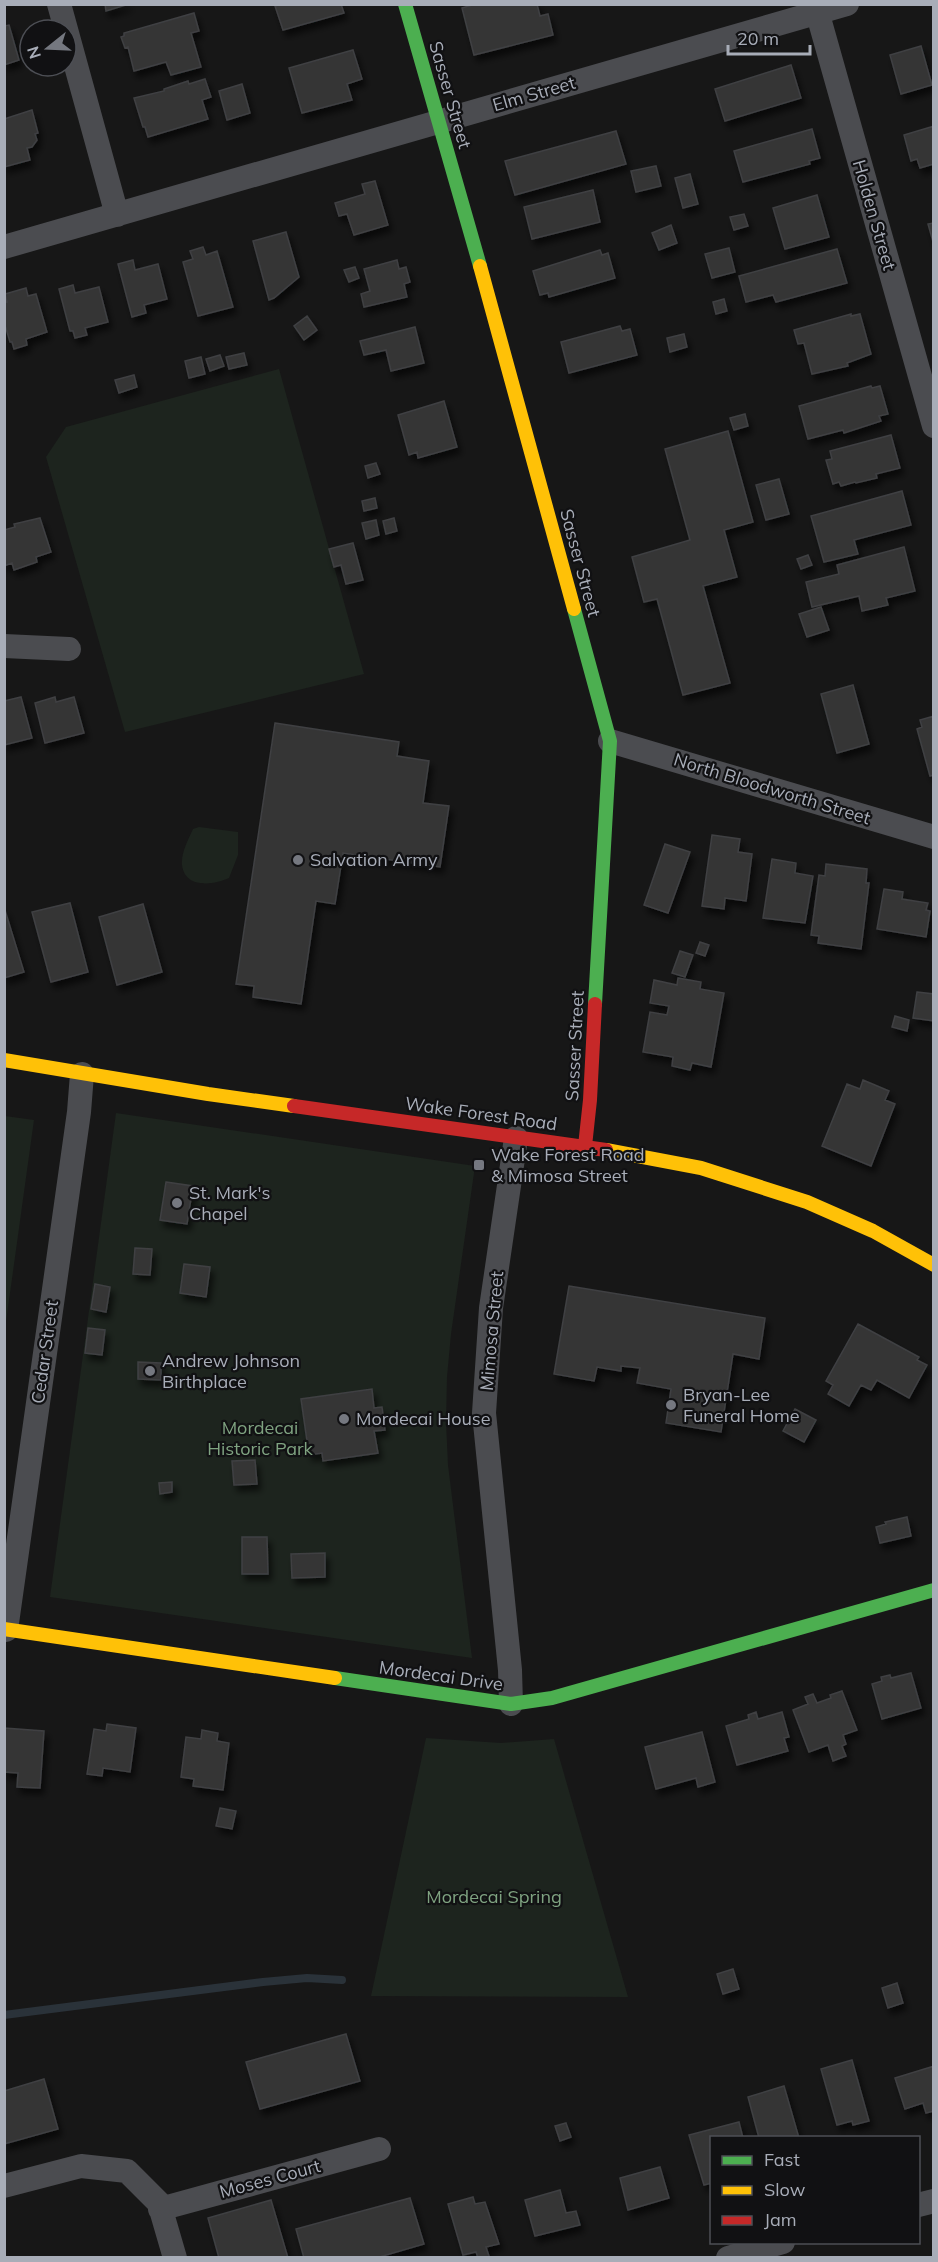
<svg xmlns="http://www.w3.org/2000/svg" width="938" height="2262" viewBox="0 0 938 2262" font-family="Mulish,sans-serif">
  <style>
    .green { fill: #1d241e }
    .lines { fill: none; stroke-linecap: round; stroke-linejoin: round }
    .stream { stroke: #2a3239; stroke-width: 8 }
    .building { fill: #353536; stroke: #3f4043; stroke-width: 1.5; filter: url(#shadow) }
    .street { stroke: #4b4c50; stroke-width: 24 }
    .fast { stroke: #4caf50; stroke-width: 14 }
    .slow { stroke: #ffc107; stroke-width: 14 }
    .jam { stroke: #c62828; stroke-width: 14 }
    .poi-dot { fill: #757880; stroke: #111113; stroke-width: 2 }
    .labels { text-anchor: middle; stroke-width: 4.5; stroke-linejoin: round; paint-order: stroke }
    .street-label { font-size: 18px; fill: #a8adb8; stroke: #111113 }
    .poi-label { font-size: 18px; fill: #a8adb8; stroke: #111113; text-anchor: start }
    .park-label { font-size: 18px; fill: #7fa381; stroke: #111113 }
  </style>
  <defs>
    <filter id="shadow"><feDropShadow dx="3.5" dy="6" stdDeviation="3" flood-color="#0009"/></filter>
  </defs>
  <rect width="100%" height="100%" fill="#171717"/>
  <path class="green" d="M279,369L364,674L125,732L46,457L66,427Z
    M199,827L238,832V855L229,878C214,885 185,889 182,865C181,853 188,840 193,829Z
    M116,1113L475,1166L451,1334L447,1377L446,1422L448,1465L472,1658L50,1597Z
    M5,1116L34,1120L5,1329L4,1116Z
    M426,1738L501,1743L554,1739L628,1997L371,1996Z"/>
  <g class="lines">
    <path class="stream" d="M4,2015L263,1982L307,1978L342,1980"/>
  </g>
  <path class="building" d="M105,4H129L106,11Z
    M281,4H341L344,13L283,30L275,6Z
    M475,4H537L540,16L548,14L553,35L474,55L462,8Z
    M194,13L199,31L191,33L201,67L171,75L166,62L134,71L128,47L125,48L121,37L124,36V33Z
    M9,25L19,60L4,65V26Z
    M921,46L932,85L901,94L890,55Z
    M353,50L362,79L347,84L352,100L302,113L289,68Z
    M791,65L801,98L725,121L715,89Z
    M205,79L211,97L202,100L208,119L148,137L145,127H143L134,98L164,91V89L188,81L189,84Z
    M242,84L250,113L227,120L219,91Z
    M32,110L38,133L35,134L37,140L32,147L27,148L30,160L4,167V119Z
    M934,126V164L920,168L917,159L911,161L904,135Z
    M812,129L820,158L809,161L810,164L743,182L734,151Z
    M616,131L626,164L515,195L505,161Z
    M656,166L661,186L636,192L631,171Z
    M690,174L698,204L683,208L675,178Z
    M375,181L388,225L354,235L347,214L339,216L335,203L365,194L362,184Z
    M593,190L600,222L532,239L524,207Z
    M817,195L829,237L785,249L773,208Z
    M744,214L748,226L734,230L730,217Z
    M934,223V245L928,224Z
    M671,225L677,243L659,250L652,233Z
    M286,232L299,277L274,298L269,300L253,241Z
    M203,247L206,255L217,251L233,307L198,316L183,262L193,259L190,251Z
    M729,248L735,272L712,278L705,254Z
    M837,249L847,283L776,302L773,295L746,302L739,276Z
    M600,250L602,255L608,253L615,278L549,297L548,293L540,295L533,271Z
    M133,260L135,270L158,264L167,299L144,305L146,313L132,317L118,264Z
    M397,260L399,269L406,267L410,282L404,284L407,297L364,307L361,294L370,291L364,269Z
    M355,267L359,278L349,282L344,270Z
    M73,285L75,293L99,287L108,322L85,328L87,335L75,338L73,331H70L59,289Z
    M26,288L28,296L36,294L47,332L26,339L27,345L14,349L12,342H10L4,322V303L7,302L5,294Z
    M724,299L727,311L716,314L713,302Z
    M851,314V316L860,314L871,354L847,363L848,366L812,374L804,343L798,344L794,330Z
    M307,316L317,330L304,340L294,326Z
    M620,326L622,331L630,329L637,355L569,373L561,342Z
    M415,327L424,363L391,371L386,350L364,355L360,341Z
    M684,334L687,347L670,352L667,338Z
    M244,353L247,365L229,369L226,357Z
    M220,355L224,366L210,371L206,359Z
    M201,357L205,374L189,378L185,361Z
    M134,375L137,387L119,393L115,380Z
    M871,386L872,388L880,386L888,414L879,416L881,421L844,433L843,430L808,439L799,406Z
    M444,401L457,447L418,458L417,452L409,455L398,415Z
    M745,414L748,426L734,430L730,418Z
    M728,431L753,522L724,530L737,577L703,586L730,683L683,695L657,599L644,602L632,557L690,540L665,449Z
    M891,435L900,468L876,474L877,478L856,483L855,482L841,486L839,482L833,484L826,460L832,459L830,451Z
    M376,463L380,474L368,478L365,466Z
    M779,479L789,514L766,520L756,485Z
    M902,491L911,525L854,540L858,554L824,562L811,516Z
    M375,498L377,508L364,511L362,501Z
    M40,518L51,552L36,557L37,562L14,570L12,563L4,566V530L15,527L14,524Z
    M394,518L397,531L386,534L383,521Z
    M376,520L379,535L366,539L362,523Z
    M353,543L363,580L346,584L341,565L334,567L329,549Z
    M904,547L915,591L886,598L888,605L862,611L859,596L812,607L806,582L839,574L837,565Z
    M808,555L812,565L801,569L797,559Z
    M821,607L829,630L807,637L799,614Z
    M853,685L869,744L837,753L821,694Z
    M21,697L32,738L4,745V701Z
    M55,697L56,702L74,697L84,733L45,743L35,703Z
    M934,716V775L930,776L917,729L922,727L920,720Z
    M275,723L399,742L397,756L429,761L423,803L449,806L440,867L343,853L335,904L316,901L301,1004L253,997L254,986L236,984Z
    M712,835L740,839L738,852L752,854L746,901L725,898L724,909L702,906Z
    M665,844L690,852L668,913L644,905Z
    M772,859L796,863L795,873L813,876L805,923L763,918Z
    M826,864L867,869L866,883H869L861,949L818,943L819,936L811,935L819,875L825,876Z
    M884,889L903,892L902,899L928,903L926,910L930,911L926,937L877,929Z
    M70,903L88,972L51,982L32,912Z
    M143,904L162,972L117,985L99,917Z
    M4,907L24,972L4,978Z
    M700,942L709,945L705,956L696,953Z
    M680,951L693,955L685,977L672,973Z
    M678,978L701,982L700,989L724,993L711,1067L692,1063L690,1070L672,1066L673,1057L643,1052L650,1012L667,1015L669,1006L650,1003L654,980L677,985Z
    M917,992L934,994V1021L913,1018Z
    M895,1016L909,1020L907,1031L892,1027Z
    M863,1080L889,1091L885,1100L895,1104L871,1166L822,1146L847,1084L860,1089Z
    M166,1182L193,1186L187,1224L160,1220Z
    M135,1248L152,1249L150,1275L133,1274Z
    M184,1264L210,1267L206,1297L180,1293Z
    M95,1284L110,1287L106,1312L91,1309Z
    M569,1286L765,1318L759,1359L733,1354L721,1432L666,1423L671,1389L637,1383L640,1368L621,1366V1371L597,1367L594,1381L554,1374Z
    M858,1324L919,1357L917,1360L927,1365L909,1398L877,1380L871,1390L861,1385L849,1406L828,1394L833,1385L826,1381Z
    M88,1328L105,1330L102,1355L85,1353Z
    M138,1362L161,1363V1380L138,1379Z
    M372,1389L374,1408L382,1407L385,1430L374,1431L378,1453L323,1461L322,1453L309,1455L301,1399Z
    M795,1409L816,1420L804,1442L783,1431Z
    M255,1460L257,1484L234,1485L232,1461Z
    M172,1482V1492L160,1494L159,1483Z
    M907,1517L911,1536L880,1543L876,1527L886,1524L885,1522Z
    M242,1537H267L268,1574H242Z
    M325,1553V1577L292,1578L291,1554Z
    M911,1673L921,1708L882,1719L872,1684L882,1681L881,1677L890,1675L891,1678Z
    M842,1691L857,1730L843,1735L846,1744L842,1746L846,1756L833,1761L828,1745L809,1752L793,1710L808,1704L805,1697L813,1694L817,1703L831,1698L830,1695Z
    M756,1712L758,1719L782,1712L789,1737L784,1738L788,1751L737,1765L726,1726L749,1719L748,1715Z
    M107,1724L136,1728L130,1772L103,1768L102,1776L87,1774L94,1729L106,1731Z
    M4,1728L44,1731L40,1788L17,1787L18,1773L4,1772Z
    M202,1730L218,1733L217,1741L229,1743L223,1790L193,1786L194,1779L181,1777L186,1737L201,1739Z
    M702,1732L715,1782L698,1787L696,1778L656,1789L645,1747Z
    M220,1808L236,1811L232,1829L216,1826Z
    M733,1969L739,1989L723,1994L717,1974Z
    M897,1983L903,2003L888,2008L882,1988Z
    M346,2034L360,2081L260,2109L246,2062Z
    M852,2060L869,2121L853,2125L852,2121L837,2125L821,2069Z
    M934,2066V2111L926,2113L923,2103L905,2109L895,2078Z
    M44,2079L58,2129L4,2144V2091Z
    M784,2086L799,2138H759L748,2097Z
    M739,2122L743,2138H712V2183L704,2185L689,2135Z
    M566,2123L571,2137L560,2141L555,2126Z
    M660,2167L669,2198L628,2210L620,2178Z
    M560,2190L566,2213L576,2211L580,2225L535,2236L525,2200Z
    M473,2197L475,2204L485,2202L499,2244L486,2247L489,2256L485,2258H478L476,2252L463,2255L448,2204Z
    M410,2198L424,2244L376,2258H304L296,2229Z
    M271,2200L288,2258H219L208,2218Z"/>
  <g class="lines">
    <path class="street" d="M59,4L117,215
      M815,4L934,426
      M4,247L847,4
      M4,646L69,649
      M610,741L934,837
      M6,1630L79,1112L82,1074
      M511,1704L510,1670L484,1413L491,1308L516,1138
      M4,2186L81,2166L127,2171L159,2203L175,2258
      M918,2205L934,2201
      M160,2209L379,2149
      M728,2258L783,2242"/>
    <path class="fast" d="M405,4L480,266
      M574,609L610,741L595,1004
      M335,1678L511,1704L552,1698L934,1590"/>
    <path class="slow" d="M480,266L574,609
      M4,1060L208,1094L294,1106
      M606,1150L701,1168L807,1202L873,1231L934,1265
      M4,1629L335,1678"/>
    <path class="jam" d="M294,1106L606,1150
      M585,1146L590,1100L595,1004"/>
  </g>
  <g class="poi-dot">
    <circle cx="298" cy="860" r="6"/>
    <rect x="473" y="1159" width="12" height="12" rx="3"/>
    <circle cx="177" cy="1203" r="6"/>
    <circle cx="150" cy="1371" r="6"/>
    <circle cx="671" cy="1405" r="6"/>
    <circle cx="344" cy="1419" r="6"/>
  </g>
  <g class="labels">
    <g class="street-label">
      <text transform="translate(534 94) rotate(-16)" y="6">Elm Street</text>
      <text transform="translate(450 95) rotate(74)" y="6">Sasser Street</text>
      <text transform="translate(874 215) rotate(74)" y="6">Holden Street</text>
      <text transform="translate(580 563) rotate(75)" y="6">Sasser Street</text>
      <text transform="translate(772 789) rotate(17)" y="6">North Bloodworth Street</text>
      <text transform="translate(575 1046) rotate(-87)" y="6">Sasser Street</text>
      <text transform="translate(481 1114) rotate(8)" y="6">Wake Forest Road</text>
      <text transform="translate(492 1331) rotate(-85)" y="6">Mimosa Street</text>
      <text transform="translate(45 1352) rotate(-82)" y="6">Cedar Street</text>
      <text transform="translate(441 1676) rotate(8)" y="6">Mordecai Drive</text>
      <text transform="translate(270 2179) rotate(-15)" y="6">Moses Court</text>
    </g>
    <g class="poi-label">
      <text x="310" y="866">Salvation Army</text>
      <text x="491" y="1161">Wake Forest Road<tspan x="491" dy="21">&amp; Mimosa Street</tspan></text>
      <text x="189" y="1199">St. Mark's<tspan x="189" dy="21">Chapel</tspan></text>
      <text x="162" y="1367">Andrew Johnson<tspan x="162" dy="21">Birthplace</tspan></text>
      <text x="683" y="1401">Bryan-Lee<tspan x="683" dy="21">Funeral Home</tspan></text>
      <text x="356" y="1425">Mordecai House</text>
    </g>
    <g class="park-label">
      <text x="260" y="1434">Mordecai<tspan x="260" dy="21">Historic Park</tspan></text>
      <text x="494" y="1903">Mordecai Spring</text>
    </g>
  </g>
  <rect width="938" height="2262" fill="none" stroke="#a8adb8" stroke-width="12"/>
  <rect x="710" y="2136" width="210" height="108" fill="#111113" stroke="#4d4f55" stroke-width="1.5"/>
  <rect x="722" y="2156" width="30" height="9" fill="#4caf50" stroke="#4d4f55" stroke-width="1.5"/>
  <text x="764" y="2166" font-size="18" fill="#a8adb8">Fast</text>
  <rect x="722" y="2186" width="30" height="9" fill="#ffc107" stroke="#4d4f55" stroke-width="1.5"/>
  <text x="764" y="2196" font-size="18" fill="#a8adb8">Slow</text>
  <rect x="722" y="2216" width="30" height="9" fill="#c62828" stroke="#4d4f55" stroke-width="1.5"/>
  <text x="764" y="2226" font-size="18" fill="#a8adb8">Jam</text>
  <g transform="translate(48 48) rotate(252)"><circle r="28" fill="#111113" stroke="#4d4f55" stroke-width="1.5"/>
  <path d="M0-4.5L10 22L0 15L-10 22Z" fill="#757880"/>
  <text y="-9" font-size="16" font-weight="bold" text-anchor="middle" fill="#a8adb8">N</text>
  </g>
  <path d="M728 45v9h82v-9" fill="none" stroke="#a8adb8" stroke-width="3"/>
  <text x="737" y="45" font-size="18" fill="#a8adb8" stroke="#111113" stroke-width="4.5" paint-order="stroke">20 m</text>
</svg>
